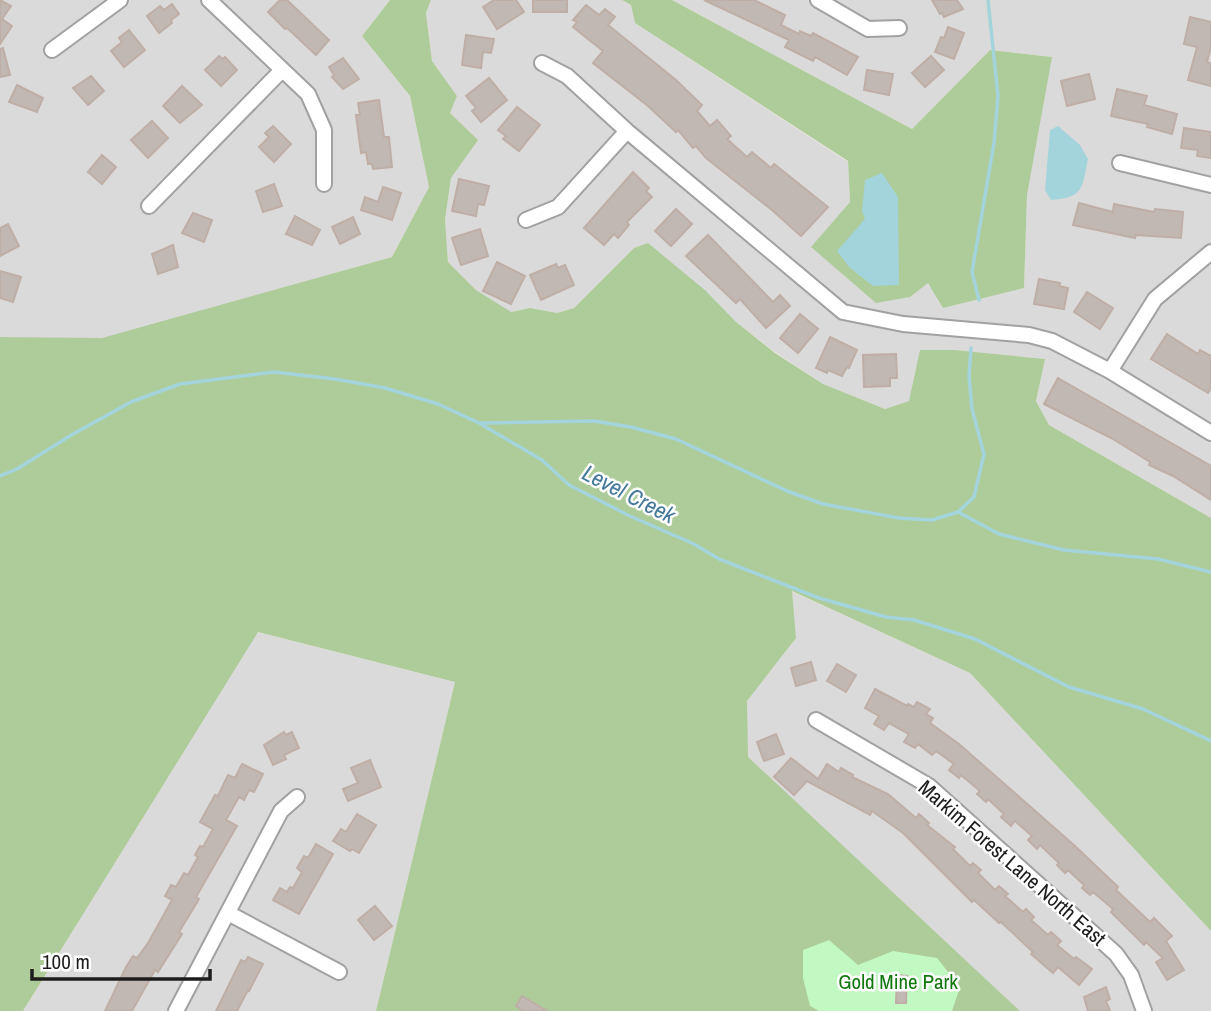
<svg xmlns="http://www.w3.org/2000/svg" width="1211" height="1011" viewBox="0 0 1211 1011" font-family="'Archivo Narrow',sans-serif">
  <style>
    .residential { fill: #dbdada }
    .forest { fill: #adcc99 }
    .park { fill: #c2f8c1 }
    .water { fill: #a4d4db }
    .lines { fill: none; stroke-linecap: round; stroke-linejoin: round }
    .stream { stroke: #a4d4db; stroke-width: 3.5 }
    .building { fill: #c2b8b3; stroke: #bfaea6; stroke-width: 2 }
    .minor-casing { stroke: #a1a1a1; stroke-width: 18 }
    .minor { stroke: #fff; stroke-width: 14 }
    .labels { text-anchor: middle; stroke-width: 5; stroke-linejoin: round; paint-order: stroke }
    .street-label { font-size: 21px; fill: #1d1d1d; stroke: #fff }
    .park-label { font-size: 21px; fill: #11780e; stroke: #fff }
    .water-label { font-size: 23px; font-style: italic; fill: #46799b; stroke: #fff }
  </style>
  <rect width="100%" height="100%" fill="#eee9e3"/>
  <path class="residential" d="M0,0H390L362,36L410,96L429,187L392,257L102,339L0,337Z
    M431,0H622L631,5L635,23L848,162L850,202L812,248L928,283L1024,288L1027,195L1051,57L990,50L912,129L672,0H1211V518L1049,425L1036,401L1045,359L944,350L909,401L885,409L823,384L775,352L735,321L706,291L634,248L574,308L557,313L530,308L511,312L476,290L448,262L445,220L451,178L477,140L450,113L457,96L432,61L426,13Z
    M791,591L970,673L1211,931V1011H1019L747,757V701L796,638Z
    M257,632L455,682L376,1011H23Z"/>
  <path class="forest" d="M390,0H431L426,13L432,61L457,96L450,113L478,140L451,178L445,220L448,262L476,290L511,312L530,308L557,313L574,308L634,248L648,243L706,291L735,321L775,353L823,384L885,409L909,401L920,350H954L1045,359L1036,401L1049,425L1211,518V931L970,673L792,591L796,638L747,701L748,757L1020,1011H376L455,682L258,632L23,1011H0V337L102,338L392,257L429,187L410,96L362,36Z
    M622,0H672L912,129L990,50L1052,57L1027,195L1024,288L943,308L928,283L910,297L876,303L811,247L850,202L848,161L635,23L631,5Z"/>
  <path class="park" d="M829,940L858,965L893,951L937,958L960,987L952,1011H819L810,1006L803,978V950Z"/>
  <path class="water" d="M1058,126L1080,145L1088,159C1082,188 1084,198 1051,200L1045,190L1050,130Z
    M882,173L898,197L899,285L873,286L849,267L837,251L865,219L862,211L865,180Z"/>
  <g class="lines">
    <path class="stream" d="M979,300L972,272L994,143L998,96L988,0
      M481,423L594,421L631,427L676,439L787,491L823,504L899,518L932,520L958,512L974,497L984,454L972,409L969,376L971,348
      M0,476L17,469L73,434L131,402L180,384L274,372L335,379L385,388L438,404L479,423L542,460L569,485L630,516L694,544L719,559L819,598L886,617L914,620L975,639L1069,687L1143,709L1211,741
      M958,512L999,534L1064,550L1158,559L1211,572"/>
  </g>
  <path class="building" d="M0,0L11,6L2,19L12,26L0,44Z
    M280,0H287L329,40L316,55L287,28L285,29L268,12Z
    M494,0H516L524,12L497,29L483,7Z
    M533,0H567V12H533Z
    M704,0H754L785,15L781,25L799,34L800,31L811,36L813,33L858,57L847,75L815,57L813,61L785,47L789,40Z
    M932,0H957L963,9L944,17L942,13L940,14Z
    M172,4L179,14L171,20L172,23L159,33L147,16L160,6L164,10Z
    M586,5L599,15L605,9L615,17L608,25L676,80L702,105L697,111L710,126L717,120L731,136L727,139L747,157L752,152L771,168L774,164L828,207L801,236L772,210L706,158L696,146L693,148L678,130L676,132L648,106L593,63L603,51L573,27L577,22L573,20Z
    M1190,17L1211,22V47L1207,62L1211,63V86L1188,80L1197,47L1184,44Z
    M948,27L964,33L954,59L935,52L941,37L944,38Z
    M129,30L145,50L124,67L111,51L122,42L119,38Z
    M466,35L494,39L491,53L483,52L481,68L462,65Z
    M3,48L10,75L0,77V49Z
    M219,56L223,59L225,57L237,70L221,86L205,70Z
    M931,56L944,70L925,87L912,73Z
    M343,58L359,79L343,89L332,77L334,75L329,67Z
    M867,70L893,74L889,95L864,90Z
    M1089,74L1095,99L1067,106L1061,81Z
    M91,76L104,91L88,105L73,88Z
    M489,78L507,100L481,122L472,111L476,108L466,96Z
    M17,85L43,98L37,112L9,102Z
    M182,86L202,105L180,123L163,106Z
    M1117,89L1147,96L1144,105L1177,114L1172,134L1147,127L1148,124L1111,116Z
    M379,100L384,137H389L392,167L373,169L372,164H368L366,152L361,153L356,115H360L358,103Z
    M517,107L540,125L519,151L503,139L506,136L498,130Z
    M152,121L168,138L148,158L131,140Z
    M273,126L291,144L274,162L259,147L269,137L265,133Z
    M1184,128L1211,132V158L1197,156L1198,150L1181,148Z
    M102,155L116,167L102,184L88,172Z
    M633,172L649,188L646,191L652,197L627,222L629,225L618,238L614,234L604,245L584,228Z
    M459,179L489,186L484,205L478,204L476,216L452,211Z
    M274,184L282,206L263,212L256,191Z
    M383,187L401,193L392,220L361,210L365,197L378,202Z
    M1079,203L1113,212L1114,204L1154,212L1155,209L1183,212L1181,238L1136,235L1135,238L1073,225Z
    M676,209L692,224L671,246L655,231Z
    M193,213L212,220L204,242L182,233Z
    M295,216L320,230L312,245L286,234Z
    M353,217L360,234L340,244L332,227Z
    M8,224L19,246L0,256V228Z
    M480,229L488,256L461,265L452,238Z
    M708,235L773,302L780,295L790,306L766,328L740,299L736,303L686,256Z
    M173,245L178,267L158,274L152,254Z
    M497,262L525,276L511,304L483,291Z
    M556,264L558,268L565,265L574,285L541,300L530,275Z
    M0,271L21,277L13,302L0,298Z
    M1039,279L1060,283L1059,286L1068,288L1064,309L1034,304Z
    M1087,292L1113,308L1100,329L1074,312Z
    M800,314L818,329L798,353L780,338Z
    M1167,334L1198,354L1200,350L1211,356V388L1208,393L1151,359Z
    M830,337L857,350L849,368L847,367L842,376L828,370L827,373L816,368Z
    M896,354L897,378H890V386L864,387L863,355Z
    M1058,378L1211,466V500L1173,476L1149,465L1150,462L1113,439L1044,404Z
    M811,662L816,680L796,686L791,668Z
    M837,664L856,675L846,692L827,681Z
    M875,689L907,706L908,704L914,707L917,702L930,709L926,714L933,718L930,723L959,744L1075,846L1118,887L1116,890L1150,922L1154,918L1172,936L1166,941L1184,970L1167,980L1156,962L1163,958L1146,942L1144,945L1111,912L1113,909L1093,892L1090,895L1082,888L1084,885L1068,870L1065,873L1057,865L1059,863L1040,845L1037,849L1028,840L1032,836L1015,821L1011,826L1001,817L1004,814L988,799L986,802L977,794L980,791L961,775L959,778L949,770L954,764L936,751L932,755L918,744L915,748L904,742L909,734L889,723L884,730L874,724L879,716L865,708Z
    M284,732L286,735L292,732L299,748L284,755L286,759L273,765L264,745Z
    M776,734L784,754L764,761L757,742Z
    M791,758L818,779L827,764L839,772L841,768L853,775L852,777L888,794L916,818L919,814L929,823L927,825L955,847L953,849L970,866L973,863L981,870L978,873L995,890L999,886L1008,894L1005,896L1023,912L1026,909L1034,917L1031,920L1048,935L1051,932L1061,941L1057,945L1074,959L1076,957L1092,969L1079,985L1058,967L1053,973L1031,954L1033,952L1001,922L999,923L974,900L972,902L903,833L872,811L870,815L807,781L794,795L774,777Z
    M370,760L381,787L348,801L343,789L358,783L351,768Z
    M242,764L263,774L254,792L249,790L244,800L239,797L226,820L237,826L196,897L199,899L179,932L182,934L158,972L155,970L132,1011H105L126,967L133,956L137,958L148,943L172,900L165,896L171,885L176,887L184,873L188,875L198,857L195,855L200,846L203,847L213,829L200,822L215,795L218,796L228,775L235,778Z
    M357,814L376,825L359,853L352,849L350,851L333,841L341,829L346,832Z
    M316,844L333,854L299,914L273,900L280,888L287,892L290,887L293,888L302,872L297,868L304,856L308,858Z
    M375,906L392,926L374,940L358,920Z
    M248,957L263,964L249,991L248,990L237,1011H216L241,960L245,962Z
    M897,975L907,976L906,1003H896Z
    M1106,987L1110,999L1106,1001L1110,1011H1088L1084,997Z
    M522,996L547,1011H523L516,1006Z"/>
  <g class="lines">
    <g class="minor-casing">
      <path id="minor" d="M209,0L308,94L324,130V184
        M818,0L868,29L899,28
        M52,50L120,0
        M542,63L567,76L627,131L843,312L903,324L1029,335L1052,341L1110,371L1211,433
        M1120,163L1211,185
        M149,206L282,70
        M526,220L558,207L627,131
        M1110,371L1155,299L1211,252
        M816,720L929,786L1116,954L1131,975L1144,1011
        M228,913L339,972
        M176,1011L281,811L297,797"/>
    </g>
    <use href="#minor" class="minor"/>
  </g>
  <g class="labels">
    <g class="street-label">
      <text transform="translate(1012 863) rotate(41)" y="7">Markim Forest Lane North East</text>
    </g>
    <g class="park-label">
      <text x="898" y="989">Gold Mine Park</text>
    </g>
    <g class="water-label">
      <text transform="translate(629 494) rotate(27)" y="8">Level Creek</text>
    </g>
  </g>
  <path d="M32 969v10h178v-10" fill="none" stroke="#1d1d1d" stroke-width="3.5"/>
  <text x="42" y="969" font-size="21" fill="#1d1d1d" stroke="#ffffff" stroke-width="5" paint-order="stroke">100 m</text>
</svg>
